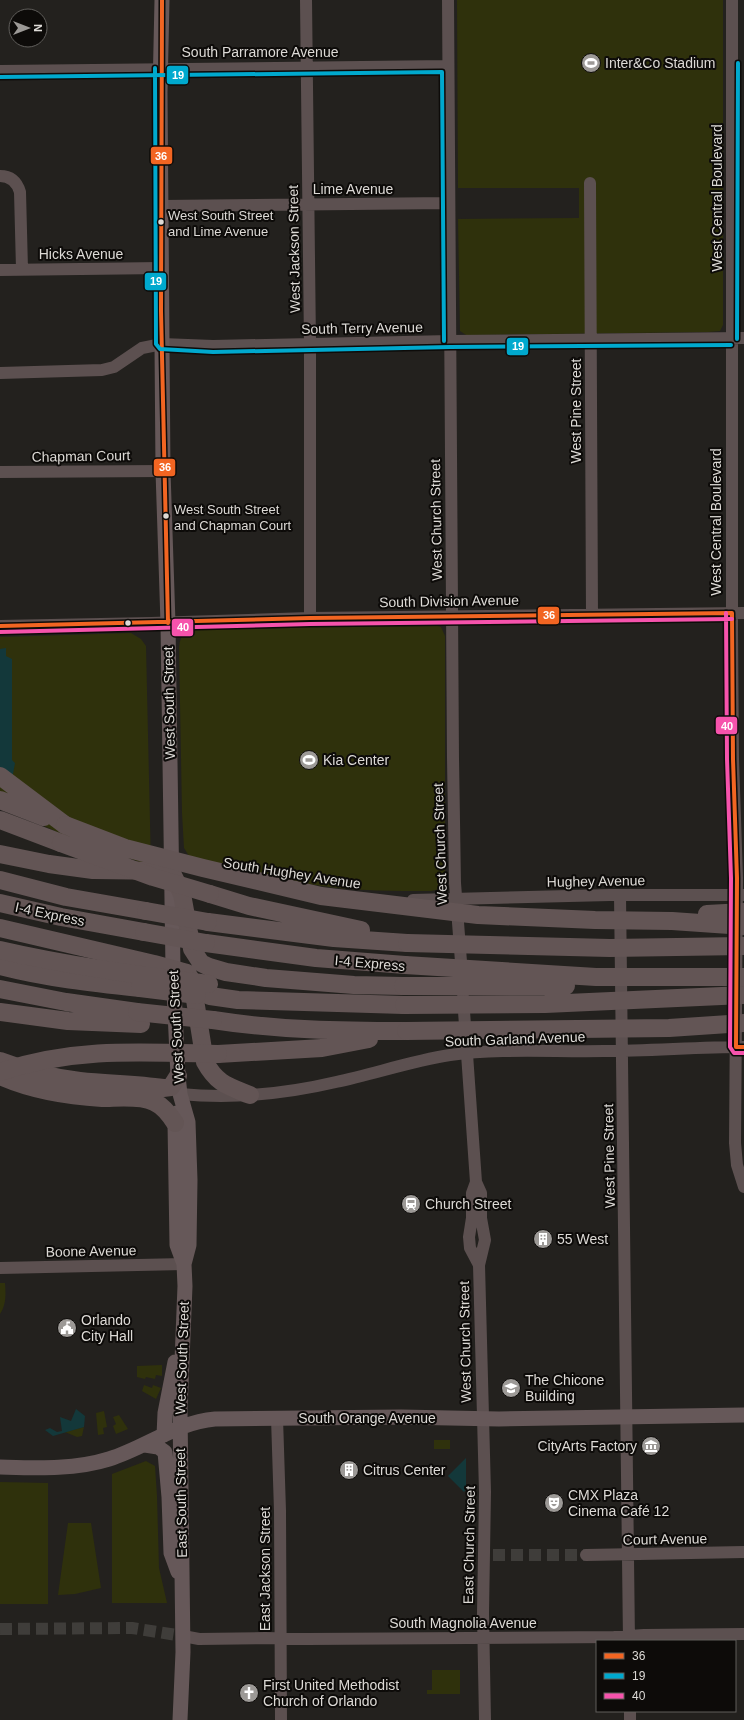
<svg xmlns="http://www.w3.org/2000/svg" width="744" height="1720" viewBox="0 0 744 1720" font-family="Helvetica,sans-serif">
  <style>
    .green { fill: #2f310c }
    .water { fill: #13383a }
    .lines { fill: none; stroke-linecap: round; stroke-linejoin: round }
    .minor-tunnel { stroke: #3f3d3a; stroke-width: 12; stroke-dasharray: 12 6; stroke-linecap: butt }
    .minor { stroke: #5c5050; stroke-width: 12 }
    .major { stroke: #665859; stroke-width: 15 }
    .highway { stroke: #635555; stroke-width: 18 }
    .highway-bridge { stroke: #635555; stroke-width: 18 }
    .bus-1-casing { stroke: #0d0b09; stroke-width: 7 }
    .bus-2-casing { stroke: #0d0b09; stroke-width: 7 }
    .bus-3-casing { stroke: #0d0b09; stroke-width: 7 }
    .bus-1 { stroke: #f26522; stroke-width: 4 }
    .bus-2 { stroke: #00a9ce; stroke-width: 4 }
    .bus-3 { stroke: #f653ac; stroke-width: 4 }
    .bus-dot { fill: #dddad6; stroke: #0d0b09; stroke-width: 1.5 }
    .labels { text-anchor: middle; stroke-width: 4; stroke-linejoin: round; paint-order: stroke }
    .bus-label { font-size: 13px; fill: #dddad6; stroke: #0d0b09; text-anchor: start }
    .street-label { font-size: 14px; fill: #dddad6; stroke: #0d0b09 }
    .poi-label { font-size: 14px; fill: #dddad6; stroke: #0d0b09; text-anchor: start }
    .line-badge { stroke: #0d0b09; stroke-width: 1.5 }
    .badge-label { font-size: 11px; text-anchor: middle; font-weight: bold; fill: #fff }
  </style>
  <rect width="100%" height="100%" fill="#23211e"/>
  <path class="green" d="M457,0H723V325L720,331L708,332L466,335L460,331L458,219L579,218V188H458Z
    M432,624L441,627L445,636V880C442,887 439,890 431,891C394,891 358,891 322,886C277,880 233,867 189,856L184,848L182,813L179,647C180,634 187,628 200,627Z
    M131,633L141,639L146,646L151,866L64,835L0,806V637Z
    M0,1283H5C6,1295 6,1305 0,1314Z
    M162,1365V1376L156,1375L155,1379L146,1377L145,1379L137,1377V1366Z
    M144,1385L152,1388L153,1385L161,1388L156,1399L142,1391Z
    M104,1411L107,1427L103,1428L104,1434L98,1435L96,1413Z
    M119,1415L128,1429L116,1434L113,1426L116,1424L113,1417Z
    M84,1427L82,1436L77,1437L65,1432Z
    M434,1440H450V1449H434Z
    M146,1461L155,1466L157,1496L159,1568L167,1603H112V1474Z
    M0,1482L48,1483V1604H0Z
    M68,1523H91L101,1588L75,1594L58,1595Z
    M432,1670H460V1694H427V1690H432Z"/>
  <path class="water" d="M6,648V656L12,659V760L15,763L13,774L9,781H0V649Z
    M76,1409L85,1416L84,1427L53,1436L45,1430L50,1428L57,1432L62,1431L60,1417L71,1421Z
    M466,1458V1489L464,1492L448,1476Z"/>
  <g class="lines">
    <path class="minor-tunnel" d="M493,1555H586
      M0,1629L132,1628L183,1636"/>
    <path class="minor" d="M306,0L310,345V618
      M448,0L453,758L455,883L462,975
      M732,0V629L733,759L737,878L735,1143L737,1165L744,1187
      M0,71L448,66
      M0,176C11,176 17,182 20,192L22,269
      M590,183L592,615
      M162,206L448,203
      M0,270L162,268
      M0,373L102,370L114,367L142,348L162,344L213,346L450,341L744,338
      M0,472L163,471
      M0,626L151,623L310,618L744,613
      M620,895L629,1641
      M413,900L610,895H744
      M463,997L476,1182L481,1193V1218L485,1240L479,1265L485,1492L483,1614L485,1720
      M180,1094C232,1099 285,1094 336,1082C374,1074 411,1061 450,1055C501,1048 553,1052 604,1051C650,1051 697,1047 743,1047
      M476,1182L472,1193V1218L469,1237L470,1248L479,1265
      M0,1268L184,1264
      M277,1418L280,1511L281,1720
      M586,1555L744,1552
      M183,1636L199,1639L265,1638L307,1639L614,1637L644,1635L744,1634
      M630,1711V1720"/>
    <path class="major" d="M162,0L160,92L163,471L168,623L173,969L178,1076L180,1094L188,1122L190,1180L189,1245L184,1264
      M177,1113L175,1123L177,1245L184,1264L185,1286L180,1410L183,1652L180,1720
      M164,1435L165,1413L175,1362
      M145,1445L158,1447L165,1452L169,1497L171,1553L178,1572
      M0,1467C36,1468 74,1470 109,1459C145,1448 177,1422 215,1419L401,1417L499,1419L744,1415"/>
    <path class="highway" d="M0,776L65,825
      M0,800L44,817
      M0,820L61,843
      M0,854L49,864L93,870L171,871L182,894L192,949L201,963L209,967L226,972L266,978L354,985L403,986
      M0,880L66,897L146,911
      M210,894L249,906L361,930
      M0,903L61,917L144,932
      M208,922L334,938L407,943
      M0,928L154,964L187,973L192,981L205,1062C217,1084 228,1086 250,1095
      M206,943L316,958L405,965
      M0,966C46,978 93,983 140,988
      M0,989L66,1002L137,1012
      M210,996L238,1000L404,1005
      M0,1012L68,1021L141,1024
      M213,1020C277,1030 341,1031 406,1031
      M218,1054L322,1048L369,1039
      M0,1061C26,1071 52,1078 80,1081C108,1084 136,1084 163,1088L171,1087L178,1076
      M0,1076C31,1090 68,1096 102,1098C117,1098 141,1095 154,1102C163,1106 170,1115 175,1123"/>
    <path class="highway-bridge" d="M65,825L125,848L203,868L321,896L478,915L595,920L672,921L744,926
      M61,843L153,877L210,894
      M146,911L208,922
      M707,914L744,912
      M144,932L206,943
      M407,943L610,948L744,946
      M0,950C69,966 139,975 209,984
      M405,965L596,977H744
      M403,986H566
      M140,988L197,995
      M404,1005L545,1004L744,995
      M137,1012L213,1020
      M406,1031L669,1028L744,1023
      M0,1072C74,1047 142,1052 218,1054"/>
    <g class="bus-1-casing">
      <path id="bus-1" d="M162,0L161,311L168,623
        M732,613L733,759L737,878L736,1047H744
        M0,626L310,618L732,613"/>
    </g>
    <g class="bus-2-casing">
      <path id="bus-2" d="M155,68L156,344L160,349L213,352L450,347L731,345
        M0,77L442,72L444,341
        M737,339L738,63"/>
    </g>
    <g class="bus-3-casing">
      <path id="bus-3" d="M726,613L727,759L731,878L730,1047L734,1053H744
        M0,632L310,624L732,619"/>
    </g>
    <use href="#bus-1" class="bus-1"/>
    <use href="#bus-2" class="bus-2"/>
    <use href="#bus-3" class="bus-3"/>
  </g>
  <defs>
    <g id="stadium-disc" transform="scale(1)"><circle r="9.5" fill="#9c9996" stroke="#0d0b09"/><path d="M0-5a6.5 5 0 1 0 0 10a6.5 5 0 1 0 0-10ZM-3.5-1.8h7v3.6h-7Z" fill="#fff"/></g>
    <g id="station-disc" transform="scale(1)"><circle r="9.5" fill="#9c9996" stroke="#0d0b09"/><path d="M-3-6H3Q5-6 5-4V2Q5 4 3 4L4.5 6H3L1.5 4h-3L-3 6H-4.5L-3 4Q-5 4-5 2V-4Q-5-6-3-6ZM-3.5-4v3h7v-3ZM-3.5 1v1.5H-2V1ZM2 1v1.5H3.5V1Z" fill="#fff"/></g>
    <g id="building-disc" transform="scale(1)"><circle r="9.5" fill="#9c9996" stroke="#0d0b09"/><path d="M-4-6H4V6H1V3H-1V6H-4ZM-2.5-4.3h1.7v1.8h-1.7ZM.8-4.3h1.7v1.8H.8ZM-2.5-1h1.7V.8h-1.7ZM.8-1h1.7V.8H.8Z" fill="#fff"/></g>
    <g id="civic-disc" transform="scale(1)"><circle r="9.5" fill="#9c9996" stroke="#0d0b09"/><path d="M-.6-6.5H3V-4.5H.6V-3L4-1V1h2V6H-6V1h2V-1L-.6-3ZM-1.2 2.5V6h2.4V2.5Z" fill="#fff"/></g>
    <g id="university-disc" transform="scale(1)"><circle r="9.5" fill="#9c9996" stroke="#0d0b09"/><path d="M0-5L7-2L0 1L-7-2ZM-4 1L0 2.5L4 1V4Q0 6-4 4Z" fill="#fff"/></g>
    <g id="museum-disc" transform="scale(1)"><circle r="9.5" fill="#9c9996" stroke="#0d0b09"/><path d="M0-6L6-3V-2H-6V-3ZM-5-1h2V3h-2ZM-1-1h2V3h-2ZM3-1h2V3H3ZM-6 4H6V6H-6Z" fill="#fff"/></g>
    <g id="theatre-disc" transform="scale(1)"><circle r="9.5" fill="#9c9996" stroke="#0d0b09"/><path d="M-5-5.5Q0-4 5-5.5V0Q5 5 0 6Q-5 5-5 0ZM-3.3-2.5H-1v1.5H-3.3ZM1-2.5H3.3v1.5H1ZM-2.8 1Q0 5.5 2.8 1Z" fill="#fff"/></g>
    <g id="church-disc" transform="scale(1)"><circle r="9.5" fill="#9c9996" stroke="#0d0b09"/><path d="M-1.2-6h2.4v3.5h3.3v2.4h-3.3V6h-2.4V-.1h-3.3v-2.4h3.3Z" fill="#fff"/></g>
  </defs>
  <g fill-rule="evenodd">
    <use href="#stadium-disc" x="591" y="63"/>
    <use href="#stadium-disc" x="309" y="760"/>
    <use href="#station-disc" x="411" y="1204"/>
    <use href="#building-disc" x="543" y="1239"/>
    <use href="#civic-disc" x="67" y="1328"/>
    <use href="#university-disc" x="511" y="1388"/>
    <use href="#museum-disc" x="651" y="1446"/>
    <use href="#building-disc" x="349" y="1470"/>
    <use href="#theatre-disc" x="554" y="1503"/>
    <use href="#church-disc" x="249" y="1693"/>
  </g>
  <g class="bus-dot">
    <circle cx="161" cy="222" r="3.5"/>
    <circle cx="166" cy="516" r="3.5"/>
    <circle cx="128" cy="623" r="3.5"/>
  </g>
  <g class="labels">
    <g class="bus-label">
      <text x="168" y="220">West South Street<tspan x="168" dy="16">and Lime Avenue</tspan></text>
      <text x="174" y="514">West South Street<tspan x="174" dy="16">and Chapman Court</tspan></text>
    </g>
    <g class="street-label">
      <text x="260" y="57">South Parramore Avenue</text>
      <text x="353" y="194">Lime Avenue</text>
      <text transform="translate(717 198) rotate(-90)" y="5">West Central Boulevard</text>
      <text transform="translate(294 249) rotate(-91)" y="5">West Jackson Street</text>
      <text x="81" y="259">Hicks Avenue</text>
      <text transform="translate(362 328) rotate(-1)" y="5">South Terry Avenue</text>
      <text transform="translate(576 411) rotate(-90)" y="5">West Pine Street</text>
      <text transform="translate(81 456) rotate(-1)" y="5">Chapman Court</text>
      <text transform="translate(436 520) rotate(-91)" y="5">West Church Street</text>
      <text transform="translate(716 522) rotate(-90)" y="5">West Central Boulevard</text>
      <text transform="translate(449 601) rotate(-1)" y="5">South Division Avenue</text>
      <text transform="translate(169 703) rotate(-91)" y="5">West South Street</text>
      <text transform="translate(440 844) rotate(-92)" y="5">West Church Street</text>
      <text transform="translate(292 873) rotate(9)" y="5">South Hughey Avenue</text>
      <text transform="translate(596 881) rotate(-1)" y="5">Hughey Avenue</text>
      <text transform="translate(50 914) rotate(12)" y="5">I-4 Express</text>
      <text transform="translate(370 963) rotate(5)" y="5">I-4 Express</text>
      <text transform="translate(176 1027) rotate(-93)" y="5">West South Street</text>
      <text transform="translate(515 1039) rotate(-2)" y="5">South Garland Avenue</text>
      <text transform="translate(609 1156) rotate(-91)" y="5">West Pine Street</text>
      <text transform="translate(91 1251) rotate(-1)" y="5">Boone Avenue</text>
      <text transform="translate(465 1342) rotate(-91)" y="5">West Church Street</text>
      <text transform="translate(182 1358) rotate(-88)" y="5">West South Street</text>
      <text x="367" y="1423">South Orange Avenue</text>
      <text transform="translate(181 1503) rotate(-91)" y="5">East South Street</text>
      <text transform="translate(665 1539) rotate(-1)" y="5">Court Avenue</text>
      <text transform="translate(469 1545) rotate(-89)" y="5">East Church Street</text>
      <text transform="translate(265 1569) rotate(-90)" y="5">East Jackson Street</text>
      <text x="463" y="1628">South Magnolia Avenue</text>
    </g>
    <g class="poi-label">
      <text x="605" y="68">Inter&amp;Co Stadium</text>
      <text x="323" y="765">Kia Center</text>
      <text x="425" y="1209">Church Street</text>
      <text x="557" y="1244">55 West</text>
      <text x="81" y="1325">Orlando<tspan x="81" dy="16">City Hall</tspan></text>
      <text x="525" y="1385">The Chicone<tspan x="525" dy="16">Building</tspan></text>
      <text x="637" y="1451" text-anchor="end">CityArts Factory</text>
      <text x="363" y="1475">Citrus Center</text>
      <text x="568" y="1500">CMX Plaza<tspan x="568" dy="16">Cinema Café 12</tspan></text>
      <text x="263" y="1690">First United Methodist<tspan x="263" dy="16">Church of Orlando</tspan></text>
    </g>
  </g>
  <g class="line-badge">
    <rect x="166" y="65" width="23" height="20" rx="4" fill="#00a9ce"/>
    <rect x="150" y="146" width="23" height="19" rx="4" fill="#f26522"/>
    <rect x="144" y="272" width="23" height="19" rx="4" fill="#00a9ce"/>
    <rect x="506" y="337" width="23" height="19" rx="4" fill="#00a9ce"/>
    <rect x="153" y="458" width="23" height="19" rx="4" fill="#f26522"/>
    <rect x="537" y="606" width="23" height="19" rx="4" fill="#f26522"/>
    <rect x="171" y="618" width="23" height="19" rx="4" fill="#f653ac"/>
    <rect x="715" y="716" width="23" height="19" rx="4" fill="#f653ac"/>
  </g>
  <g class="badge-label">
    <text x="178" y="79">19</text>
    <text x="161" y="160">36</text>
    <text x="156" y="285">19</text>
    <text x="518" y="350">19</text>
    <text x="165" y="471">36</text>
    <text x="549" y="619">36</text>
    <text x="183" y="631">40</text>
    <text x="727" y="730">40</text>
  </g>
  <rect x="596" y="1640" width="140" height="72" fill="#0d0b09" stroke="#605e5b"/>
  <rect x="604" y="1653" width="20" height="6" fill="#f26522" stroke="#605e5b"/>
  <text x="632" y="1660" font-size="12" fill="#dddad6">36</text>
  <rect x="604" y="1673" width="20" height="6" fill="#00a9ce" stroke="#605e5b"/>
  <text x="632" y="1680" font-size="12" fill="#dddad6">19</text>
  <rect x="604" y="1693" width="20" height="6" fill="#f653ac" stroke="#605e5b"/>
  <text x="632" y="1700" font-size="12" fill="#dddad6">40</text>
  <g transform="translate(28 28) rotate(90)"><circle r="19" fill="#0d0b09" stroke="#605e5b"/>
  <path d="M0-3L7 15L0 10L-7 15Z" fill="#9c9996"/>
  <text y="-6" font-size="11" font-weight="bold" text-anchor="middle" fill="#dddad6">N</text>
  </g>
</svg>
